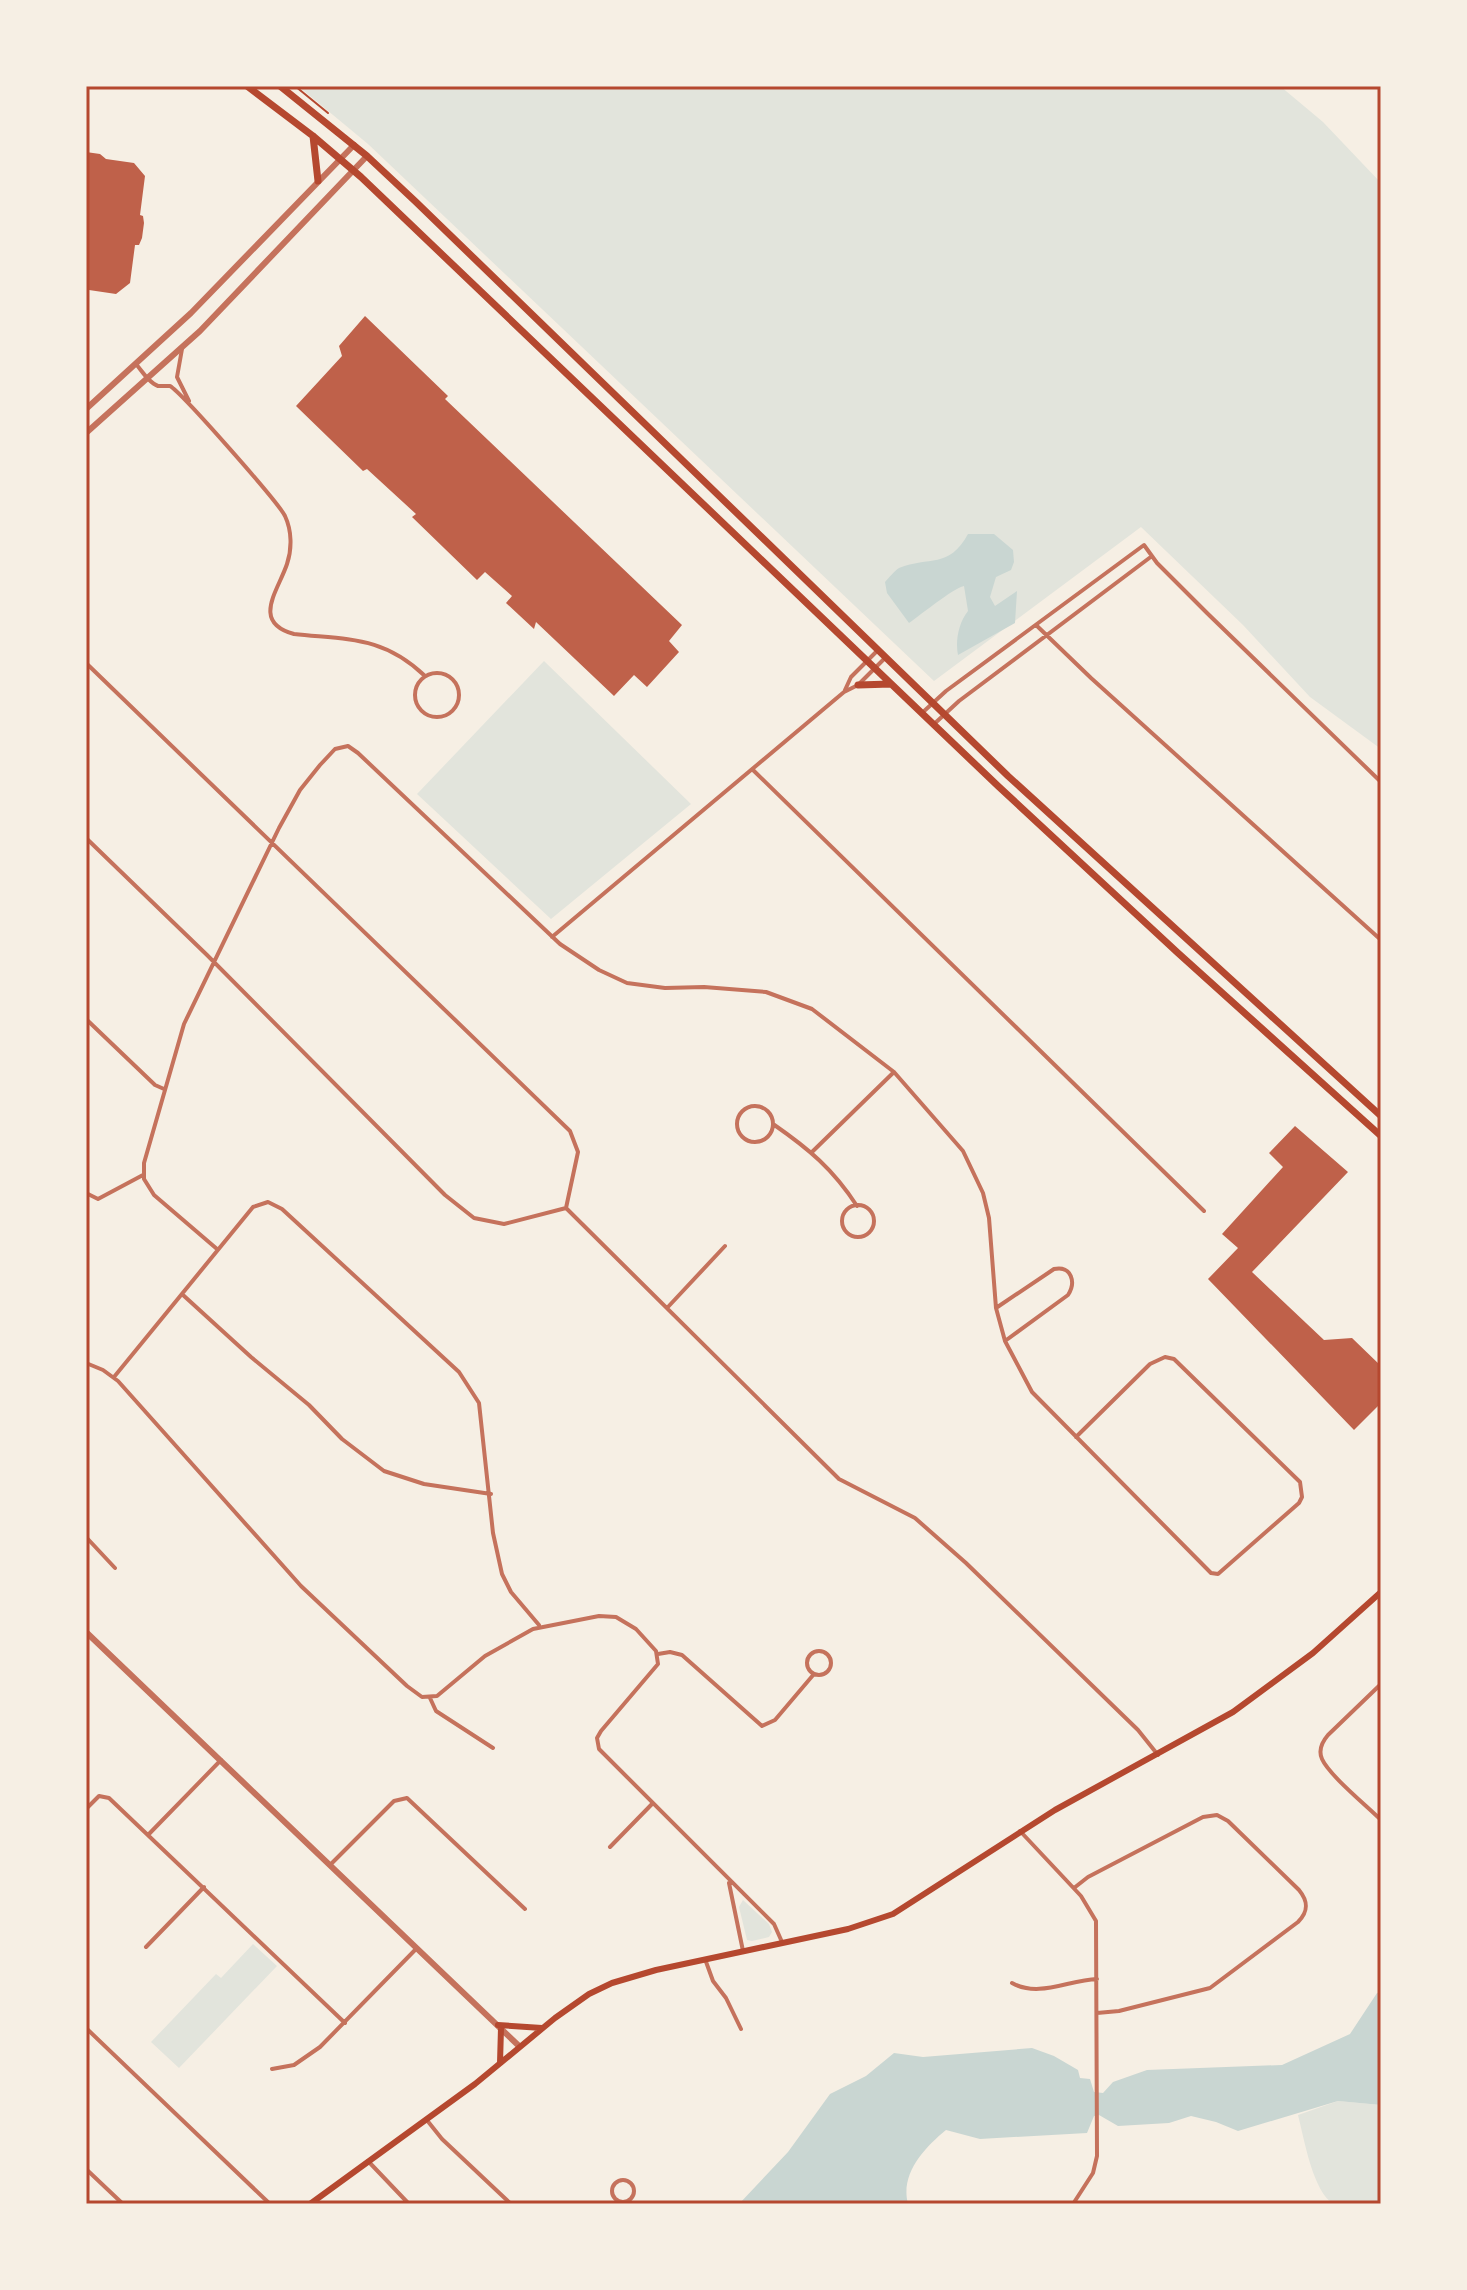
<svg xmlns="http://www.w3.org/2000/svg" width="1467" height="2290" viewBox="0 0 1467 2290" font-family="Inter,sans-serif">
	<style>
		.green { fill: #e2e4dc }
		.water { fill: #c9d6d2 }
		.building { fill: #bf614a }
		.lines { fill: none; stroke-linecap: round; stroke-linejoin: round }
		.path { stroke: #b5482f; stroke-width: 2 }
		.minor { stroke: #c5725c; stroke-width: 4 }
		.tertiary { stroke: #c5725c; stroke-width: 6 }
		.secondary { stroke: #b5482f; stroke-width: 6 }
		.primary { stroke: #b5482f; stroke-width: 7 }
		.neatline { fill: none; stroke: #b5482f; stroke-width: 3 }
	</style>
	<rect width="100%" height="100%" fill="#f6efe4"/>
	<!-- green -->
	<path class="green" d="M 298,86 L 1280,86 L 1323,122 L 1381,183 L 1381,749 L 1310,697 L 1243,625 L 1141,527 L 934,681 L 368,144 Z
		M 544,661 L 691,804 L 551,919 L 417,794 Z
		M 743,1900 L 769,1924 L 772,1932 L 769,1937 L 752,1941 L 747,1940 L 739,1907 Z
		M 253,1944 L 277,1966 L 179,2068 L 151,2042 L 216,1974 L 221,1978 Z
		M 1338,2101 L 1381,2105 L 1381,2204 L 1334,2204 C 1313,2193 1304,2138 1298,2115 Z"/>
	<!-- water -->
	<path class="water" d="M 968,534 L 994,534 L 1013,550 L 1014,562 L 1011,570 L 996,577 L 990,597 L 995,606 L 1017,591 L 1015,623 L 958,655 C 955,641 959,622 968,611 L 964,586 C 952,589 922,614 909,623 L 887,593 L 885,582 C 889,578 894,571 899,568 C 929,556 949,569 968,534 Z
		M 1381,1992 L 1381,2105 L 1338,2101 L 1238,2131 L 1216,2122 L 1191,2116 L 1169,2123 L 1118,2126 L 1099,2115 L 1094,2116 L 1087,2133 L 980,2139 L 946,2130 C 924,2148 900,2174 908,2204 L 739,2204 L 788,2152 L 830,2094 L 866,2076 L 894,2053 L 923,2057 L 1032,2048 L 1054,2056 L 1078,2070 L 1080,2078 L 1090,2079 L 1094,2092 L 1103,2093 L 1113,2082 L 1147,2070 L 1282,2065 L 1350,2034 L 1377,1993 Z"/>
	<!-- building -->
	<path class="building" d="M 86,152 L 100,154 L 106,159 L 134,163 L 145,176 L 140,215 L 143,216 L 144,223 L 142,238 L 139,245 L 135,245 L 130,283 L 116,294 L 89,290 L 88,297 Z
		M 365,316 L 448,396 L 445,399 L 682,625 L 669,641 L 679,652 L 647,687 L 634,675 L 614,696 L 536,622 L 534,629 L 506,603 L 512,596 L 485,572 L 477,580 L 412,517 L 416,514 L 367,469 L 363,471 L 296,406 L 342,356 L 339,346 Z
		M 1295,1126 L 1348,1172 L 1252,1272 L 1324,1340 L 1352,1338 L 1381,1366 L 1381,1403 L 1354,1430 L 1208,1279 L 1238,1248 L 1222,1234 L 1283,1167 L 1269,1153 Z"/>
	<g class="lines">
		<!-- path -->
		<path class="path" d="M 295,86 L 328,113"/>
		<!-- minor -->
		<path class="minor" d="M 182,349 L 177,377 L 189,401
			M 136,364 C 142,371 149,383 158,386 C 160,386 168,386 170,386 C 182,393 278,502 285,516 C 292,531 292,549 287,564 C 278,591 251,622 294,634 C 349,640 383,636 425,676
			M 1036,625 L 1091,678 L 1381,940
			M 86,663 L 570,1131 L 578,1152 L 566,1208
			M415 695a22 22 0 1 1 44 0a22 22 0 1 1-44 0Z
			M 845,690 L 851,677 L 877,651
			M 922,713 L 946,691 L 1144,545 L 1157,563 L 1207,613 L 1381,782
			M 933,725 L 959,701 L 1152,556
			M 753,770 L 1204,1211
			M 86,838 L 207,955 L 445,1195 L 474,1218 L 504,1224 L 566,1208
			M 552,937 L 844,692 L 858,685 L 886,657
			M 86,1019 L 155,1085 L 164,1089
			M737 1124a18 18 0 1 1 36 0a18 18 0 1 1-36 0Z
			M 773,1124 C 809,1149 833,1169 857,1206
			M 812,1152 L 894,1072
			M 86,1193 L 98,1199 L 143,1175
			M842 1221a16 16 0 1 1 32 0a16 16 0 1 1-32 0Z
			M 566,1208 L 839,1479 L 915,1518 L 966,1563 L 1138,1730 L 1158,1755
			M 217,1249 L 154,1195 L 144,1179 L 144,1163 L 184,1024 L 279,828 L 300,790 L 320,765 L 335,749 L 348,746 L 358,753 L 560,944 L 599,970 L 627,983 L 665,988 L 704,987 L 766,992 L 812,1009 L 894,1072 L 963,1151 L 983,1193 L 989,1218 L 996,1308 L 1005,1341 L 1032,1392 L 1211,1573 L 1218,1574 L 1299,1503 L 1302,1497 L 1300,1482 L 1174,1359 L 1165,1357 L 1150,1364 L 1076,1437
			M 183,1295 L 251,1357 L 309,1405 L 342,1439 L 384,1471 L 424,1484 L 491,1494
			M 667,1308 L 725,1246
			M 996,1308 L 1054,1269 C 1072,1265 1076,1283 1068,1295 L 1005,1341
			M 86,1363 L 103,1370 L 118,1381 L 301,1586 L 407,1686 L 422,1697 L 437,1696 L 485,1656 L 533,1629 L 599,1616 L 616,1617 L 636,1629 L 656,1651 L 658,1664 L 601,1731 L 597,1738 L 599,1749 L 774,1924 L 782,1942
			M 114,1377 L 253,1207 L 268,1202 L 282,1209 L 459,1372 L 479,1403 L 493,1533 L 502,1574 L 511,1592 L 539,1625
			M 86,1537 L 115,1568
			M807 1663a12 12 0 1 1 24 0a12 12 0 1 1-24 0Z
			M 658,1654 L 670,1652 L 682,1655 L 762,1726 L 775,1720 L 814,1674
			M 1381,1684 L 1328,1735 C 1322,1742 1318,1750 1322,1759 C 1329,1775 1367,1806 1381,1820
			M 430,1698 L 436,1711 L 493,1748
			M 86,1809 L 99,1796 L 109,1798 L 345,2023
			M 1020,1831 L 1081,1896 L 1096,1921 L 1097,2156 L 1093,2173 L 1073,2204
			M 148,1835 L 221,1760
			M 610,1847 L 652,1804
			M 331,1864 L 394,1801 L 407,1798 L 525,1909
			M 729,1883 L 743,1951
			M 1074,1888 L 1088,1877 L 1203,1817 L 1217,1815 L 1228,1821 L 1299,1890 C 1308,1901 1309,1911 1298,1922 L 1210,1988 L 1119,2011 L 1097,2013
			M 146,1947 L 204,1887
			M 705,1959 L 713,1981 L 726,1998 L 741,2029
			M 1012,1983 C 1039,1998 1068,1980 1097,1979
			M 86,2028 L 270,2204
			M 272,2069 L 294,2065 L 320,2047 L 416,1949
			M 426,2119 L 442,2139 L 511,2204
			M 368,2161 L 409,2204
			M 86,2169 L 123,2204
			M612 2191a11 11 0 1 1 22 0a11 11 0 1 1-22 0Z"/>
		<!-- tertiary -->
		<path class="tertiary" d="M 86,409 L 191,313 L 354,145
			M 86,433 L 200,331 L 367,156
			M 86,1632 L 519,2046"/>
		<!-- secondary -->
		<path class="secondary" d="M 498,2025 L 542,2028
			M 500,2063 L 501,2028
			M 310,2204 L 475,2084 L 555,2018 L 589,1994 L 612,1983 L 656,1970 L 848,1929 L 893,1914 L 1055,1810 L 1233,1712 L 1313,1653 L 1381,1592"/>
		<!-- primary -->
		<path class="primary" d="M 247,86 L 313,136 L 361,177 L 998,786 L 1178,953 L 1381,1136
			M 280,86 L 367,156 L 416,202 L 1008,776 L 1381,1116
			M 313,136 L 318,181
			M 858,685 L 891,684"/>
	</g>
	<!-- border -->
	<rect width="1467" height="2290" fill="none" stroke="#f6efe4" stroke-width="176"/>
	<rect x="88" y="88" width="1291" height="2114" class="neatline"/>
</svg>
